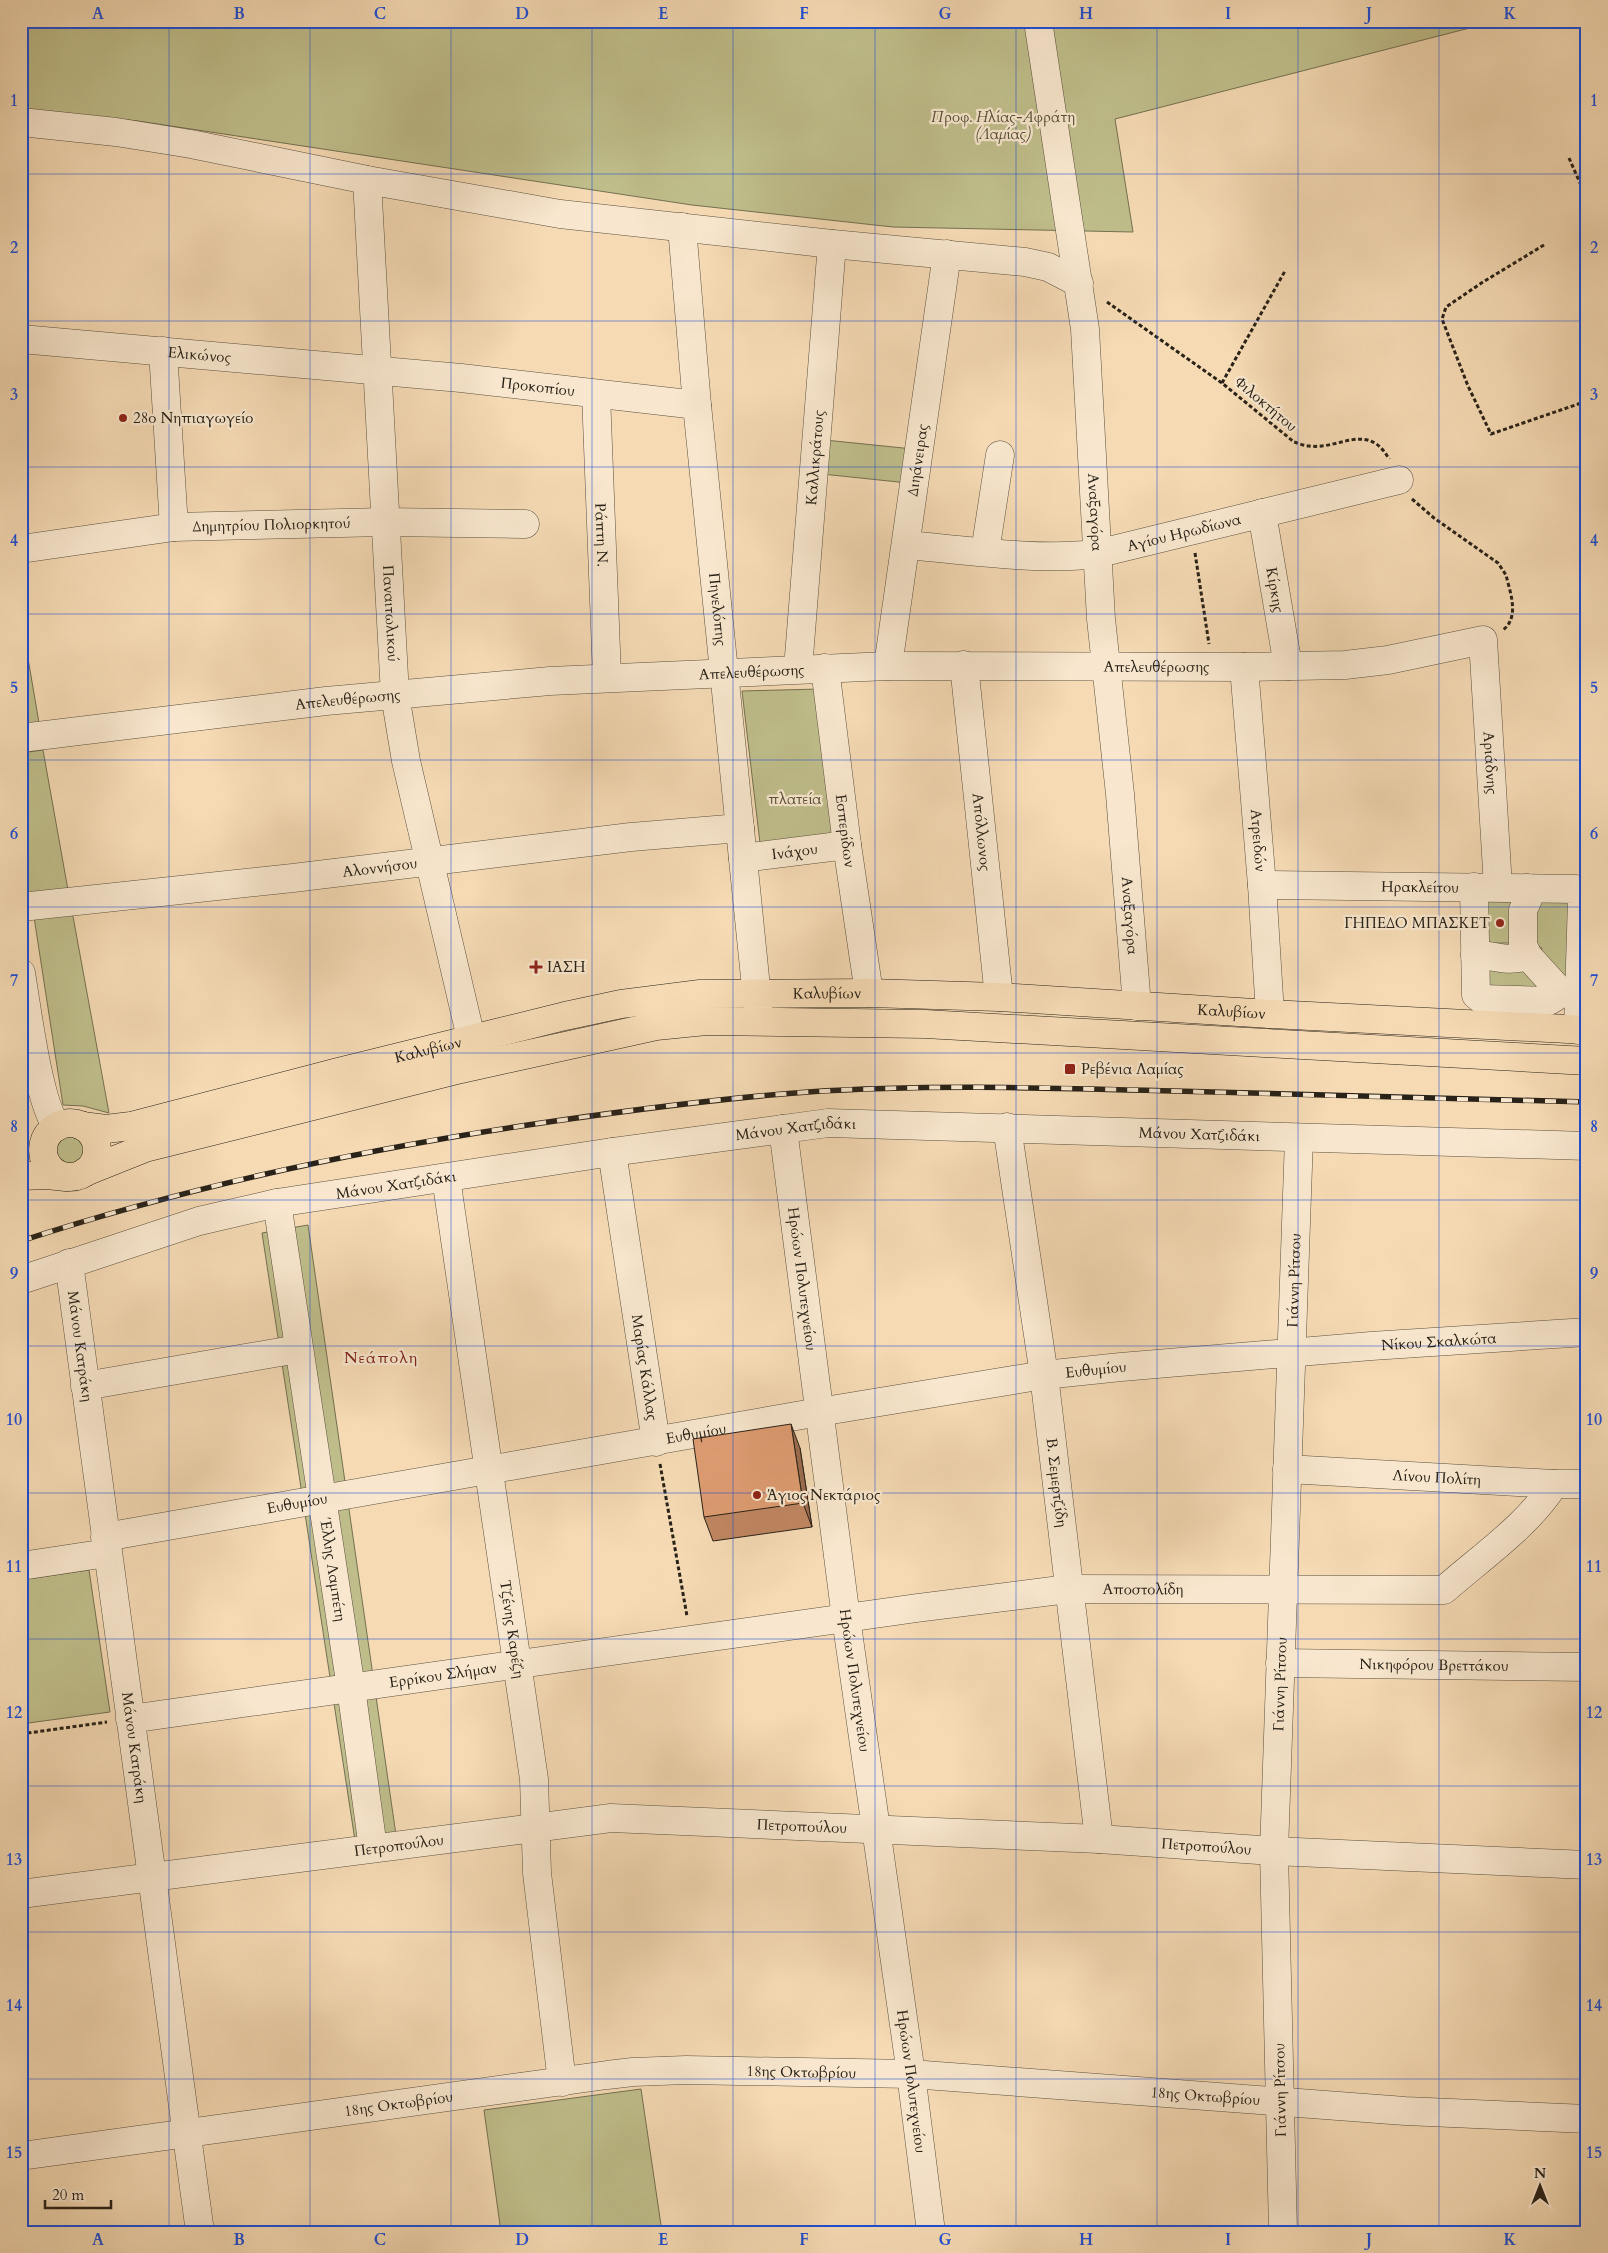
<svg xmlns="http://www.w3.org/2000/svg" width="1608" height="2253" viewBox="0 0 1608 2253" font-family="Cardo,serif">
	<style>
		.green { fill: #bfbe8b; stroke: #747052 }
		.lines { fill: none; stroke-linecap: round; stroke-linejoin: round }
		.minor-casing { stroke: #5c503f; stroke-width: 29 }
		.major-casing { stroke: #292218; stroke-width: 29 }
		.path { stroke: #292218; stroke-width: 3; stroke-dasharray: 4 2.5; stroke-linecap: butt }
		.minor { stroke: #f8e7ce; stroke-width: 28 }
		.major { stroke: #f5dab4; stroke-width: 28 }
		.rail-casing { stroke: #292218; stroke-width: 5.5 }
		.rail { stroke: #f8e7ce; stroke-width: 4; stroke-dasharray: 11; stroke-linecap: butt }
		.wall { fill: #bf8661; stroke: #292218 }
		.shaded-wall { fill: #9b6d4f; stroke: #292218 }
		.building { fill: #de9c71; stroke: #292218 }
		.grid { fill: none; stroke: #1d4ed8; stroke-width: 1; stroke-opacity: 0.55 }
		.poi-dot { fill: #8f2418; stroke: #f8e7ce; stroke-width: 2 }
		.labels { text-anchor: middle; stroke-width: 4.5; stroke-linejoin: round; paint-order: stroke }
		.park-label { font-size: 15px; font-style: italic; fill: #56513a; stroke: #f8e7ce }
		.street-label { font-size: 15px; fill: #292218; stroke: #f8e7ce }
		.poi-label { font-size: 15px; fill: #292218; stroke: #f8e7ce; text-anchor: start }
		.neighbourhood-label { font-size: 16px; letter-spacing: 1px; fill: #7a1f14; stroke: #f8e7ce }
		.neatline { fill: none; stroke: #1d4ed8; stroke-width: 2 }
		.grid-label { font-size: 16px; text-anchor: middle; font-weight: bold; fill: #1d4ed8 }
	</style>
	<rect width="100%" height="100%" fill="#f5dab4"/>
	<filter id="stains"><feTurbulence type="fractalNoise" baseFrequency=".004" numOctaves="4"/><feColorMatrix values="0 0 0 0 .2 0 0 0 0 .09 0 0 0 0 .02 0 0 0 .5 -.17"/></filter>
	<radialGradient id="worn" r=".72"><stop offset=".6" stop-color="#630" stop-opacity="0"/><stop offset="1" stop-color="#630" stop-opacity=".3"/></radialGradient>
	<!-- green -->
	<path class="green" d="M 21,21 L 1497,21 L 1115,119 L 1133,232 L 893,227 L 692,205 L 138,121 L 21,109 Z
		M 825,440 L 913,449 L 908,483 L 822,474 Z
		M 21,617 L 39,723 L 21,724 Z
		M 819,689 L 841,835 L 760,843 L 742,691 Z
		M 43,750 L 68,890 L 29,894 L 21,846 L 21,753 Z
		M 1479,897 L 1517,897 L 1513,943 L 1487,943 Z
		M 1535,898 L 1571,899 L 1567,978 L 1541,952 L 1542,948 L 1536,945 Z
		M 72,911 L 109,1113 L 83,1106 L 63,1105 L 34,917 Z
		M 1485,963 C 1499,972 1507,976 1522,968 L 1541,987 L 1490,989 Z
		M53 1150a17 17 0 1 1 34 0a17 17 0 1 1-34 0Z
		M 308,1225 L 397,1842 L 356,1847 L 262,1233 Z
		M 89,1570 L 110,1712 L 21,1724 L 21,1580 Z
		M 641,2089 L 662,2232 L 501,2232 L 484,2110 Z"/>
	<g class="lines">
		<defs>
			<g id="minor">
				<path id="s1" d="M 1038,21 L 1085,329 L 1101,619 L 1120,794 L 1137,1006"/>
				<path d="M 21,122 L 116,132 L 191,144 L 367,180 L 560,214 L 832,244 L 1025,262 L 1048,267 L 1079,283"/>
				<path id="s2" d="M 367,180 L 395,695 L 406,761 L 471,1038"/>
				<path id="s3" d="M 682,227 L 697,405 L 759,1017"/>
				<path id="s4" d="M 21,339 L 461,378 L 697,405"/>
				<path d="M 163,351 L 174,527"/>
				<path id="s5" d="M 596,394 L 607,677"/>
				<path id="s6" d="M 1262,513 L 1288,666"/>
				<path id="s7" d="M 906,545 C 965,550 1037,561 1096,554 L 1399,480"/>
				<path id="s8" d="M 21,549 L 174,527 L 385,522 L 525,524"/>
				<path d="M 985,552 L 1000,455"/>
				<path id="s9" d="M 964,665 L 999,997"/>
				<path id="s10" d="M 888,666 L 947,254"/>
				<path id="s11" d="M 1244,667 L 1262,885 L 1270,1014"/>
				<path id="s12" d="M 825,668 L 847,845 L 869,993"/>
				<path id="s13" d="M 798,669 L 832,244"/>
				<path id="s14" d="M 21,738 L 326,701 L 550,681 L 888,666 L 1244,667 L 1345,665 L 1388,660 L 1483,640 L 1498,887"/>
				<path id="s15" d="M 743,858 L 847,845"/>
				<path id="s16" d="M 1262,885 L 1576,889 L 1582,900 L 1578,1030"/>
				<path d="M 1474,887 L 1476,995 L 1481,999 L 1549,1001 L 1557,996 L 1559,990 L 1528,956 L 1523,945 L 1523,910 L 1528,899 L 1527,888"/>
				<path id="s17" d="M 21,907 L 293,878 L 631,837 L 740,828"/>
				<path d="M 1475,955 C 1496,955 1507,963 1528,956"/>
				<path d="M 21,973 C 27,1008 38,1101 57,1127"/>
				<path id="s18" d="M 1007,1127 L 1044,1375 L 1099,1839"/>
				<path id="s19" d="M 783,1129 L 846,1618 L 911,2074 L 931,2232"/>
				<path id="s20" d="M 612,1152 L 656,1442"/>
				<path id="s21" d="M 446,1178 L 534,1779 L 537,1873 L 562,2082"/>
				<path id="s22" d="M 277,1203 L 351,1688 L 373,1848"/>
				<path id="s23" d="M 69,1263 L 200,2232"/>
				<path id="s24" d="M 21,1280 L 199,1221 L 277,1203 L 612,1152 L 828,1123 L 1587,1146"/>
				<path d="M 85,1386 L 298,1349"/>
				<path id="s25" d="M 1287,1469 L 1554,1484 L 1587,1484"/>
				<path id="s26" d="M 105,1537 L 819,1412 L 1044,1375 L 1121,1367 L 1371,1346 L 1587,1332"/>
				<path d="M 21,1566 L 107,1553"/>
				<path id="s27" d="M 1280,1663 L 1587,1667"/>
				<path id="s28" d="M 130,1719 L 917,1608 L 1068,1589 L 1444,1590 C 1479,1559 1530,1524 1554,1484"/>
				<path id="s29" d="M 21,1894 L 611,1818 L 1099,1839 L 1274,1851 L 1587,1865"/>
				<path id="s30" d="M 21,2156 L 607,2075 L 633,2072 L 686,2070 L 911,2074 L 1405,2111 L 1587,2119"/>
				<path id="s31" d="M 1283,2232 L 1274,1851 L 1299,1138"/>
			</g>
			<g id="major">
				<circle cx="70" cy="1150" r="27"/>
				<path id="s32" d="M 82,1126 L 106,1129 L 131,1126 L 338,1072 L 565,1016 L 621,1004 L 700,994 L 869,993 L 999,997 L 1270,1014 L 1587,1030"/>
				<path d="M 85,1172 L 145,1148 L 461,1069 L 656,1026 L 706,1021 L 925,1024 L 1587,1061"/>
				<path d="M 21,1176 L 47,1175 L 66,1177"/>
			</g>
		</defs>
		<!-- minor casing -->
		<use href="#minor" class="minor-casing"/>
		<!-- major casing -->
		<use href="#major" class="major-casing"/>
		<!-- path -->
		<path class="path" d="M 1569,158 L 1587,199
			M 1544,245 L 1483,282 L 1446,307 L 1442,319 L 1468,386 L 1491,434 L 1587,401
			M 1107,302 L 1222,383 L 1294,442 C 1298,443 1304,446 1309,446 C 1339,450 1368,421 1389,459
			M 1222,383 L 1285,271
			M 1412,499 L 1434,518 L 1498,563 L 1506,575 C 1510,592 1520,617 1503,630
			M 1195,553 L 1209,644
			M 660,1464 L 687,1616
			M 21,1734 L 107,1722"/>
		<!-- minor -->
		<use href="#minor" class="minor"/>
		<!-- major -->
		<use href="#major" class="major"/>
		<defs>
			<path id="rail" d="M 21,1241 C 196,1184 374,1147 555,1121 C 639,1109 724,1098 808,1092 C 930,1084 1052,1088 1174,1091 C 1311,1095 1449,1099 1587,1102"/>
		</defs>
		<!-- rail casing -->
		<use href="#rail" class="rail-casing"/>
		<!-- rail -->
		<use href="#rail" class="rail"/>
	</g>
	<!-- wall -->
	<path class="wall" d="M 800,1448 L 812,1527 L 713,1541 L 704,1517 Z"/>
	<!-- shaded-wall -->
	<path class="shaded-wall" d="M 791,1424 L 800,1448 L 812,1527 L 803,1503 Z"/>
	<!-- building -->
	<path class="building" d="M 791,1424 L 803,1503 L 704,1517 L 693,1439 Z"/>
	<!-- grid -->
	<path class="grid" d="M 169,21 L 169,2232M 310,21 L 310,2232M 451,21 L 451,2232M 592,21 L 592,2232M 733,21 L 733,2232M 875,21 L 875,2232M 1016,21 L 1016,2232M 1157,21 L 1157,2232M 1298,21 L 1298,2232M 1439,21 L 1439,2232M 21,174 L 1587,174M 21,321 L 1587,321M 21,467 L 1587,467M 21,614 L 1587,614M 21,760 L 1587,760M 21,907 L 1587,907M 21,1053 L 1587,1053M 21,1200 L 1587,1200M 21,1346 L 1587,1346M 21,1493 L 1587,1493M 21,1639 L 1587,1639M 21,1786 L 1587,1786M 21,1932 L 1587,1932M 21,2079 L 1587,2079"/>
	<!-- markers -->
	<g class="poi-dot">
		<circle cx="123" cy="418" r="5"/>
		<circle cx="1500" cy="923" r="5"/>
		<path d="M533.5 959.5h5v5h5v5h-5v5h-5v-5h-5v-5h5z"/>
		<rect x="1064" y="1063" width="12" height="12" rx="2.5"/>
		<circle cx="757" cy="1495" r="5"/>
	</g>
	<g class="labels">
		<!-- park labels -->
		<g class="park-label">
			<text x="1003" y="122">Προφ. Ηλίας-Αφράτη<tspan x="1003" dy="17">(Λαμίας)</tspan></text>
			<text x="795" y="804">πλατεία</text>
		</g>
		<!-- street labels -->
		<g class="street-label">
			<text dy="5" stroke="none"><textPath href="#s4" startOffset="179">Ελικώνος</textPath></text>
			<text dy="5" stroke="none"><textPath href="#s4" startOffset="519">Προκοπίου</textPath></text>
			<text transform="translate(1266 404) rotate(40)" y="5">Φιλοκτήτου</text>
			<text dy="5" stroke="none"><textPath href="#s13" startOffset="212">Καλλικράτους</textPath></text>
			<text dy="5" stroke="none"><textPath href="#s10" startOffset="208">Διηάνειρας</textPath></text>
			<text dy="5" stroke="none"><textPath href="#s1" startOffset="495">Αναξαγόρα</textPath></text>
			<text dy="5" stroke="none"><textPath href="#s8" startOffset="252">Δημητρίου Πολιορκητού</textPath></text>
			<text dy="5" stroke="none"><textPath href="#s7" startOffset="281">Αγίου Ηρωδίωνα</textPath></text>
			<text dy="5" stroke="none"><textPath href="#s5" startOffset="141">Ράπτη Ν.</textPath></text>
			<text dy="5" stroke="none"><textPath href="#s6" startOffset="78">Κίρκης</textPath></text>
			<text dy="5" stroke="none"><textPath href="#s3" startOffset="384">Πηνελόπης</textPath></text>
			<text dy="5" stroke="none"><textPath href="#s2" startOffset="434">Παναιτωλικού</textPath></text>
			<text dy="5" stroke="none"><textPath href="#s14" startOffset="1139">Απελευθέρωσης</textPath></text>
			<text dy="5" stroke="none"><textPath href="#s14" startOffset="734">Απελευθέρωσης</textPath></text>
			<text dy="5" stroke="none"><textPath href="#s14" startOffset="329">Απελευθέρωσης</textPath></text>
			<text dy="5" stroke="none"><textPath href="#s14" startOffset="1591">Αριάδνης</textPath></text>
			<text dy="5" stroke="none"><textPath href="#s12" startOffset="164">Εσπερίδων</textPath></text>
			<text dy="5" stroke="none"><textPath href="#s9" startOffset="168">Απόλλωνος</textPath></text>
			<text dy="5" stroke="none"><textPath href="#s11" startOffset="174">Ατρειδών</textPath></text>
			<text dy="5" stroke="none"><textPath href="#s15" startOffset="52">Ινάχου</textPath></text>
			<text dy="5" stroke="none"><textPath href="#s17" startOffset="361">Αλοννήσου</textPath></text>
			<text dy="5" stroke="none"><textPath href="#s16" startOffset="158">Ηρακλείτου</textPath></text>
			<text dy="5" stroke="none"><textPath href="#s1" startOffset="900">Αναξαγόρα</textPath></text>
			<text dy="5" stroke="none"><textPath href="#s32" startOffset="761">Καλυβίων</textPath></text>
			<text dy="5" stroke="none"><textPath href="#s32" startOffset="1166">Καλυβίων</textPath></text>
			<text dy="5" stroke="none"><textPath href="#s32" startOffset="356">Καλυβίων</textPath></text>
			<text dy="5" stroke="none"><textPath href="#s24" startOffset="792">Μάνου Χατζιδάκι</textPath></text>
			<text dy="5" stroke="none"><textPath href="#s24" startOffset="1196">Μάνου Χατζιδάκι</textPath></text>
			<text dy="5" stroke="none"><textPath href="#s24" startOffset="388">Μάνου Χατζιδάκι</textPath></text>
			<text dy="5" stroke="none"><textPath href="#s19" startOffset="151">Ηρώων Πολυτεχνείου</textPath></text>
			<text dy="5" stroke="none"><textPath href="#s31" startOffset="952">Γιάννη Ρίτσου</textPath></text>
			<text dy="5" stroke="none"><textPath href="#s26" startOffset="1349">Νίκου Σκαλκώτα</textPath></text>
			<text dy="5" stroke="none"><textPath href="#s23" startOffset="84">Μάνου Κατράκη</textPath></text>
			<text dy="5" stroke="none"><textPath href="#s20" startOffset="218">Μαρίας Κάλλας</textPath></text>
			<text dy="5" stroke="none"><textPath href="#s26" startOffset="1005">Ευθυμίου</textPath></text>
			<text dy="5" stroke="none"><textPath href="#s26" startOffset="600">Ευθυμίου</textPath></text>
			<text dy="5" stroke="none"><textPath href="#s25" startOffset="150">Λίνου Πολίτη</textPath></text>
			<text dy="5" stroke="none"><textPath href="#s18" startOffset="359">Β. Σεμερτζίδη</textPath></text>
			<text dy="5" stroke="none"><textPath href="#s26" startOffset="195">Ευθυμίου</textPath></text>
			<text dy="5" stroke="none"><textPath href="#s22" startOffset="371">Έλλης Λαμπέτη</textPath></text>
			<text dy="5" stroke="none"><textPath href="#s28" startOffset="1022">Αποστολίδη</textPath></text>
			<text dy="5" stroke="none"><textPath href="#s21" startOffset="456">Τζένης Καρέζη</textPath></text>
			<text dy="5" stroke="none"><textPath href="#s27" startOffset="154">Νικηφόρου Βρεττάκου</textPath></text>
			<text dy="5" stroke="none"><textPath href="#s28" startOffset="316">Ερρίκου Σλήμαν</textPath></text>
			<text dy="5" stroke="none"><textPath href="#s19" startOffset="556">Ηρώων Πολυτεχνείου</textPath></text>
			<text dy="5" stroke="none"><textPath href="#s31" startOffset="548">Γιάννη Ρίτσου</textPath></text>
			<text dy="5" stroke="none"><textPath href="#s23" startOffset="489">Μάνου Κατράκη</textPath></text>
			<text dy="5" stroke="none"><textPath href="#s29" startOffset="786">Πετροπούλου</textPath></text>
			<text dy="5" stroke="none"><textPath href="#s29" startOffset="381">Πετροπούλου</textPath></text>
			<text dy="5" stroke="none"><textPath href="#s29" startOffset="1191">Πετροπούλου</textPath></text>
			<text dy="5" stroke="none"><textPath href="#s30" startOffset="786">18ης Οκτωβρίου</textPath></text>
			<text dy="5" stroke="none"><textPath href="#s19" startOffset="961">Ηρώων Πολυτεχνείου</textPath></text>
			<text transform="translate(1280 2090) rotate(-91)" y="5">Γιάννη Ρίτσου</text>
			<text dy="5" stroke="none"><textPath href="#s30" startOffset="1191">18ης Οκτωβρίου</textPath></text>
			<text dy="5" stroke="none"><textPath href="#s30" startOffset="381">18ης Οκτωβρίου</textPath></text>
		</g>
		<!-- poi labels -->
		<g class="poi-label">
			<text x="133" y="423">28ο Νηπιαγωγείο</text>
			<text x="1490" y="928" text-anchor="end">ΓΗΠΕΔΟ ΜΠΑΣΚΕΤ</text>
			<text x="547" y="972">ΙΑΣΗ</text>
			<text x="1081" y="1074">Ρεβένια Λαμίας</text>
			<text x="767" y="1500">Άγιος Νεκτάριος</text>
		</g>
		<!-- neighbourhood labels -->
		<g class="neighbourhood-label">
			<text x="381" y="1363">Νεάπολη</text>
		</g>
	</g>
	<!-- margin -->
	<rect width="1608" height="2253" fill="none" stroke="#f5dab4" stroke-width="55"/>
	<!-- north arrow -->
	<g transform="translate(1540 2186)" stroke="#f8e7ce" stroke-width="4" paint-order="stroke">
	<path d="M0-4L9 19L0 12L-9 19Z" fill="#292218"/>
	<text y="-8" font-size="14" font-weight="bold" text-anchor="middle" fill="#292218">N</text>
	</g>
	<!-- scale -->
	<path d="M45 2200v8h66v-8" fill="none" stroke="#292218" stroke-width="2.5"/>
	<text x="52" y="2200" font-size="15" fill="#292218" stroke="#f8e7ce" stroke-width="4" paint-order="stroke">20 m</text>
	<rect x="28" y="28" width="1552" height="2198" class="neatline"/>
	<g class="grid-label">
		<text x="98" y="19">A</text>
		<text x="239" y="19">B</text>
		<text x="380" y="19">C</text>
		<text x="522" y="19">D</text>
		<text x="663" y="19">E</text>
		<text x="804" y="19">F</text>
		<text x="945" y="19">G</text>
		<text x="1086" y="19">H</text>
		<text x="1228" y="19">I</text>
		<text x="1369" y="19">J</text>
		<text x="1510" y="19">K</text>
		<text x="14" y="106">1</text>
		<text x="1594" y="106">1</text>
		<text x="14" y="253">2</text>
		<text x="1594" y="253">2</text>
		<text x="14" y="400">3</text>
		<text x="1594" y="400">3</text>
		<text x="14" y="546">4</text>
		<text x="1594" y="546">4</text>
		<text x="14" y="693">5</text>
		<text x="1594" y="693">5</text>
		<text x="14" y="839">6</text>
		<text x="1594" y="839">6</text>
		<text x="14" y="986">7</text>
		<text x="1594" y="986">7</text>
		<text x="14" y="1132">8</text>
		<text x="1594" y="1132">8</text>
		<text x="14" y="1279">9</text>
		<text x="1594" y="1279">9</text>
		<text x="14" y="1425">10</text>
		<text x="1594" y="1425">10</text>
		<text x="14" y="1572">11</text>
		<text x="1594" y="1572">11</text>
		<text x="14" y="1718">12</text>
		<text x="1594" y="1718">12</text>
		<text x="14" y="1865">13</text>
		<text x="1594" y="1865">13</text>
		<text x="14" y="2011">14</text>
		<text x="1594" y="2011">14</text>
		<text x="14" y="2158">15</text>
		<text x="1594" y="2158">15</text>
		<text x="98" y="2245">A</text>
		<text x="239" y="2245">B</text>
		<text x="380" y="2245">C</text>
		<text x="522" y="2245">D</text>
		<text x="663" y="2245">E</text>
		<text x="804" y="2245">F</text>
		<text x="945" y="2245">G</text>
		<text x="1086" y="2245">H</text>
		<text x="1228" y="2245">I</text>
		<text x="1369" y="2245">J</text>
		<text x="1510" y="2245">K</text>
	</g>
	<rect width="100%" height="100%" filter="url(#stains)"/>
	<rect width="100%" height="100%" fill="url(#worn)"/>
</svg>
